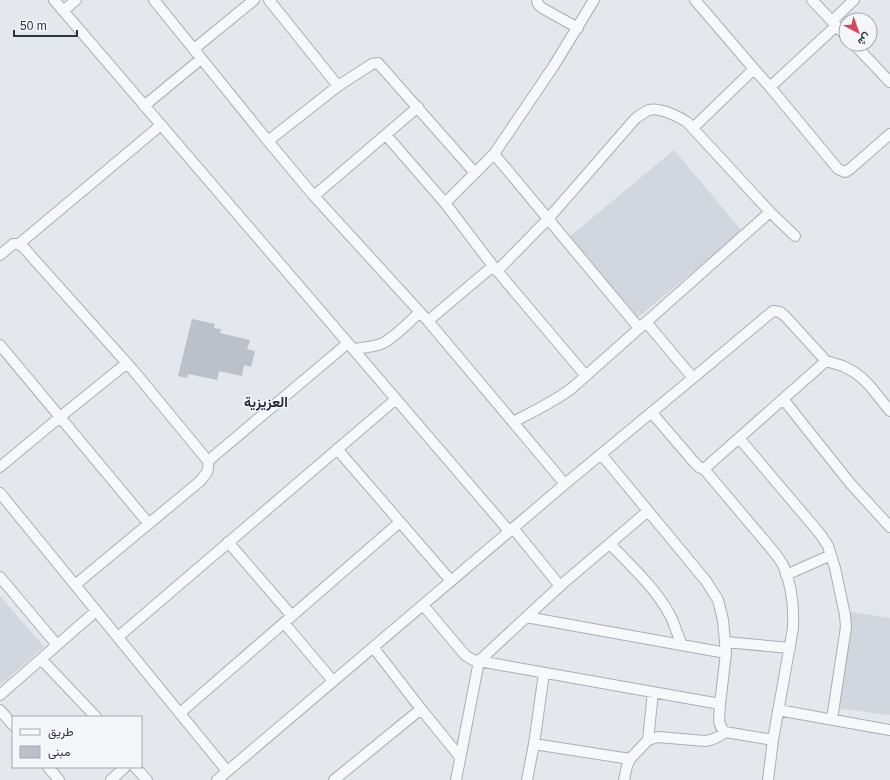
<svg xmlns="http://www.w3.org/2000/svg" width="890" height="780" viewBox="0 0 890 780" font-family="Helvetica,Vazirmatn,sans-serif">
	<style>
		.built { fill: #d2d6de }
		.building { fill: #bbc0ca }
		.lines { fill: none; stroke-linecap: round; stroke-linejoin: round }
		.minor-casing { stroke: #a9aeb7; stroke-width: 12 }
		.minor { stroke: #f7f8fa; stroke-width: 10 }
		.labels { text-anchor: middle; stroke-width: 3; stroke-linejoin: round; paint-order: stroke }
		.neighbourhood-label { font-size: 14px; font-weight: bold; fill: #1d2536; stroke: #f4f6f9 }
	</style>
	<rect width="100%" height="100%" fill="#e4e7ec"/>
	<!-- built -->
	<path class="built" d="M 674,150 L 742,231 L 636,319 L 568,238 Z
		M 0,596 L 44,647 L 0,685 Z
		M 851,612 L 890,618 L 890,715 L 836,708 Z"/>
	<!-- building -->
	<path class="building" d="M 192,319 L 215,324 L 214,328 L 221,329 L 220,333 L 250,340 L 247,349 L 255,351 L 251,367 L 244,365 L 242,376 L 219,371 L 217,380 L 188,374 L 187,378 L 178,376 Z"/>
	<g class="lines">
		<defs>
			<path id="minor" d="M 54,0 L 509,531
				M 154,0 L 268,141 L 338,86 L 372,64 L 378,63 L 475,173
				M 269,0 L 338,86
				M 537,0 L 538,4 L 542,8 L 578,28
				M 695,0 L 754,69 L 770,87 L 836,26
				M 812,0 L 846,36
				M 63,11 L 76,0
				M 832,21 L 854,0
				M 854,44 L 890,82
				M 194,49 L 254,0
				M 770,87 L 838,169 L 845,172 L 850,169 L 890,134
				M 144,106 L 201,59
				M 693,128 L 754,69
				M 386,135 L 445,203 L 493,266 L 586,376
				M 268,141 L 314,196 L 428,321 L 565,484
				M 494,154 L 639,328
				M 314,196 L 418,107
				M 445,203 L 494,154 L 553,67 L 594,0
				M 19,244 L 161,125
				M 0,255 L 13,244 L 19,244 L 24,248 L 133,370 L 208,461 C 209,473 206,474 199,482 L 75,585
				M 497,271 L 548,219 L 635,119 C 639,116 644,112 649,110 C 659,107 678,116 687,122 L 770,212 L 795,236
				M 428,321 L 493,266
				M 646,322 L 693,378
				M 0,345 L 149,524
				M 353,349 C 362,348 372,347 381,344 C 393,339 410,321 420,312
				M 783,399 L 850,483 L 890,527
				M 652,413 L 694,462 L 699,467 L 704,469
				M 513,422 C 534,411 554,402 572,388 L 770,212
				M 739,438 L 821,535 L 828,546 L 835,568 L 845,615 L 846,627 L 832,719
				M 337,449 L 451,581
				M 601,454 L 706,581 L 718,600 L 723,620 L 726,653 L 720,704 L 719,721 L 721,727 L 725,732 L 773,740
				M 208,461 L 348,343
				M 0,467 L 60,417 L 127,363
				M 0,493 L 227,771
				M 513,528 L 560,586
				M 228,542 L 292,616
				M 610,544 C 631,566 656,588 671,617 C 675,626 678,636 682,645
				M 786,575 L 831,555
				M 0,577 L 57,645
				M 423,605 L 465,655 L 473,660 L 720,704
				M 526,617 L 726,653
				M 284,623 L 333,681
				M 118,637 L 396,399
				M 725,642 L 790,648
				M 373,647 L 421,709 L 460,757
				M 41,659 L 96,717
				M 0,695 L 96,611
				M 0,710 L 13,725
				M 778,710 L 890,730
				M 180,713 L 400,522
				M 648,740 L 653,692
				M 534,744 L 630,759
				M 48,767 L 59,780
				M 135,767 L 147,780
				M 111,780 L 125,767
				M 217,780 L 565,484 L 693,378 L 773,311 L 780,312 L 785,316 L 826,361 L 843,366 L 854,372 L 862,378 L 870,386 L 890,411
				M 334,780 L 421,709
				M 456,780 L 479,661 L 560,586 L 648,511
				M 527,780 L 534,744 L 544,673
				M 624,780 L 627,766 L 630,759 L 648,740 L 658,737 L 705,741 C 713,740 719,737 725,732
				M 768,780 L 773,740 L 793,628 C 794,607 792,585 783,565 C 780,560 777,556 774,552 L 704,469 L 826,361"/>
		</defs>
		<!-- minor casing -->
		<use href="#minor" class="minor-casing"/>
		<!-- minor -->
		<use href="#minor" class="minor"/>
	</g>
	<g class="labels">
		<!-- neighbourhood labels -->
		<g class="neighbourhood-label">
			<text x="266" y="407">العزيزية</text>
		</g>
	</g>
	<!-- legend -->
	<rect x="12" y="716" width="130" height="52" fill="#f4f6f9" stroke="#a4a8b1"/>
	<rect x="20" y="729" width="20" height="6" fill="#f7f8fa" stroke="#a4a8b1"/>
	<text x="48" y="736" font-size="12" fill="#2b3445">طريق</text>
	<rect x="20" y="746" width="20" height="12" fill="#bbc0ca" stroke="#a4a8b1"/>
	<text x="48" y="756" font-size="12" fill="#2b3445">مبنى</text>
	<!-- north arrow -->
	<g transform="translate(858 32) rotate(139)"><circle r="19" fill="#f4f6f9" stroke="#a4a8b1"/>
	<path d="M0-3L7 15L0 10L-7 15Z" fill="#d1495b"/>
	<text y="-6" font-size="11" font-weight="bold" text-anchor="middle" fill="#2b3445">ش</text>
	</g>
	<!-- scale -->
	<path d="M14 30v6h63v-6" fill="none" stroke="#2b3445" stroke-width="2"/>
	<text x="20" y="30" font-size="12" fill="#2b3445" stroke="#f4f6f9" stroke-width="3" paint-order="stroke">50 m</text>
</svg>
